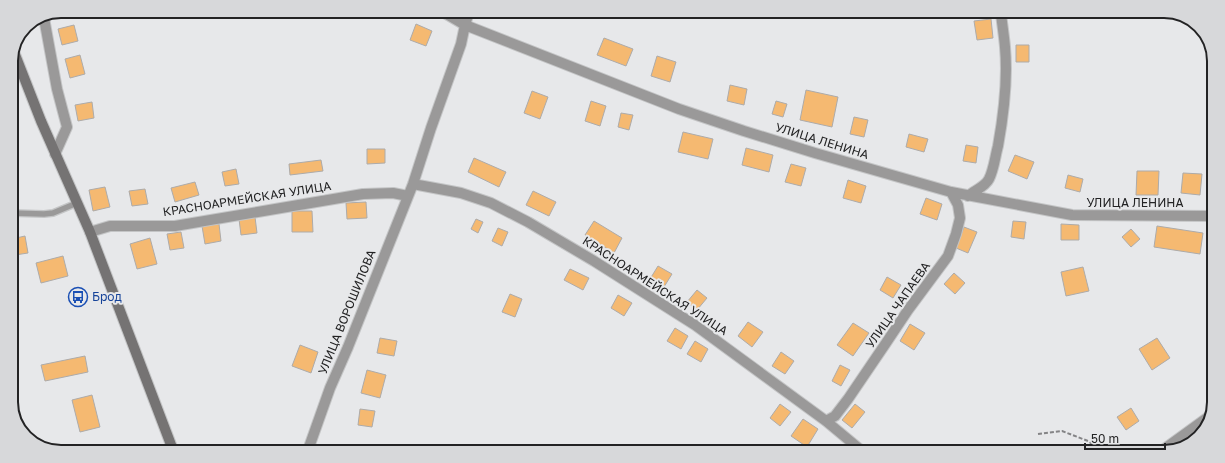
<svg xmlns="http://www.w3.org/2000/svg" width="1225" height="463" viewBox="0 0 1225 463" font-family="'Golos Text',sans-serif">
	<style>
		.building { fill: #f5b971; stroke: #adabaa }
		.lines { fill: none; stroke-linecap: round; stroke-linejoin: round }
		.lane-casing { stroke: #c4c5c6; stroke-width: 8 }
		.street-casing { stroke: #c4c5c6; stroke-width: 12 }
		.secondary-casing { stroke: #c4c5c6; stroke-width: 12 }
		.path { stroke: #848486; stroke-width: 2; stroke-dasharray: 4 2; stroke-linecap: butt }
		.lane { stroke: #9a9999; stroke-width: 5.5 }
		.street { stroke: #9a9999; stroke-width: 10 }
		.secondary { stroke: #757373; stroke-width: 10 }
		.labels { text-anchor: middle; stroke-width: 4; stroke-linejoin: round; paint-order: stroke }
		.street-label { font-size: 12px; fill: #232324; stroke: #e7e8ea }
		.transit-label { font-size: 12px; fill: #164399; stroke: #e7e8ea; text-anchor: start }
		.rim { fill: none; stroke: #232324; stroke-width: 2 }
	</style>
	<rect width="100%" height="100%" fill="#e7e8ea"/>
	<!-- building -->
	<path class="building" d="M 345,12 L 357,12 L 356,16 Z
		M 506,12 L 523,12 L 521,18 Z
		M 991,19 L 993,38 L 977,40 L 974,21 Z
		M 416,24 L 432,31 L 426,46 L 410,40 Z
		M 74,25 L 78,41 L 62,45 L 58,29 Z
		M 604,38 L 633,49 L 626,66 L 597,55 Z
		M 1016,45 L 1029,45 L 1029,62 L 1016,62 Z
		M 80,55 L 85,74 L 70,78 L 65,59 Z
		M 657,56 L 676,62 L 670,82 L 651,76 Z
		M 730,85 L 747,89 L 744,105 L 727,101 Z
		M 806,90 L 838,97 L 832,127 L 800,120 Z
		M 532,91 L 548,97 L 540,119 L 524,113 Z
		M 591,101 L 606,106 L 600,126 L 585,121 Z
		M 776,101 L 787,104 L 783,117 L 772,114 Z
		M 92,102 L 94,118 L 78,121 L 75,105 Z
		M 621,113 L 633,115 L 629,130 L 618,127 Z
		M 854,117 L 868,120 L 864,137 L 850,134 Z
		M 683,132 L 713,139 L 708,159 L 678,152 Z
		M 909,134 L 928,139 L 924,152 L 906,147 Z
		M 966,145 L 978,147 L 976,163 L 963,161 Z
		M 746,148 L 773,155 L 769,172 L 742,165 Z
		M 367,149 L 385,149 L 385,163 L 367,164 Z
		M 1015,155 L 1034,162 L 1027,179 L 1008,171 Z
		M 474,158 L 506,172 L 499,187 L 468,172 Z
		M 321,160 L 323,171 L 290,175 L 289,164 Z
		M 791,164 L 806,168 L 801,186 L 785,182 Z
		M 236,169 L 239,184 L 225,186 L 222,172 Z
		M 1137,171 L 1159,171 L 1158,195 L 1136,195 Z
		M 1183,173 L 1202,174 L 1200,195 L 1181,193 Z
		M 1068,175 L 1083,179 L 1080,192 L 1065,188 Z
		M 848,180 L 866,186 L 861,203 L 843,198 Z
		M 195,182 L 199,195 L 175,202 L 171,188 Z
		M 105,187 L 110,207 L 93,211 L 89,190 Z
		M 145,189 L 148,204 L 132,206 L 129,191 Z
		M 533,191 L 556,202 L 549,216 L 526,205 Z
		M 926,198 L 942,204 L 937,220 L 920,214 Z
		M 366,202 L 367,218 L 347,219 L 346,203 Z
		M 292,211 L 312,211 L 313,232 L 292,232 Z
		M 255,217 L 257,233 L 241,235 L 239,219 Z
		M 476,219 L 483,222 L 478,233 L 471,229 Z
		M 594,221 L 622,238 L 614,253 L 585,235 Z
		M 1013,221 L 1026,222 L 1024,239 L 1011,237 Z
		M 219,224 L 221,241 L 205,244 L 202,226 Z
		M 1061,224 L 1079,225 L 1079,240 L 1061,240 Z
		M 1157,226 L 1203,233 L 1200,254 L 1154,247 Z
		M 964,227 L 977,232 L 968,253 L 956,248 Z
		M 498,228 L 508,232 L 502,246 L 492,241 Z
		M 1131,229 L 1140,239 L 1131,247 L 1122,237 Z
		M 181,232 L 184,248 L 170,250 L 167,234 Z
		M 25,236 L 28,253 L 15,255 L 12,239 Z
		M 150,238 L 157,264 L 137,269 L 130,244 Z
		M 63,256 L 68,276 L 41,283 L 36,263 Z
		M 658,266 L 672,274 L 664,287 L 650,279 Z
		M 1083,267 L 1089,291 L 1066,296 L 1061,272 Z
		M 570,269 L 589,278 L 583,290 L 564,280 Z
		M 954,273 L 965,283 L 955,294 L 944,284 Z
		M 887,277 L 901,285 L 893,298 L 880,290 Z
		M 697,290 L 707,298 L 697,310 L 687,302 Z
		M 510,294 L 522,299 L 515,317 L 502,312 Z
		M 618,295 L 632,303 L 624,316 L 611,308 Z
		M 748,322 L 763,332 L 752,347 L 738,336 Z
		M 853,323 L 869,333 L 853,356 L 837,345 Z
		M 910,324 L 925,333 L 914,350 L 900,341 Z
		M 675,328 L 688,336 L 681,349 L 667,341 Z
		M 380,338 L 397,341 L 394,356 L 377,353 Z
		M 1157,338 L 1170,358 L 1152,370 L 1139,349 Z
		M 695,341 L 708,349 L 701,362 L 687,354 Z
		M 300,345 L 318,352 L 311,373 L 292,366 Z
		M 781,352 L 794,361 L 785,374 L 772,366 Z
		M 85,356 L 88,372 L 45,381 L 41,365 Z
		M 840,365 L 850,370 L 841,386 L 832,381 Z
		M 367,370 L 386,375 L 380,398 L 361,393 Z
		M 92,395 L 100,427 L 80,432 L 72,400 Z
		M 780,404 L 791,412 L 780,426 L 770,418 Z
		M 855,404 L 865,412 L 852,428 L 842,420 Z
		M 1131,408 L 1139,421 L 1126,430 L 1117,417 Z
		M 360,409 L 375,411 L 372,427 L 358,425 Z
		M 803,419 L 818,429 L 807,447 L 791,436 Z"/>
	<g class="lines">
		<defs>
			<path id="lane" d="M 11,213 L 44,214 L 53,213 L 77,203"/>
			<path id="street" d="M 443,12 L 465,25 L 679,109 L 744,131 L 815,153 L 951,192 L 1072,215 L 1213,216
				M 44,18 L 57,89 L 67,127 L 55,154
				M 413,184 L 461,193 L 491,203 L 528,222 L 594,261 L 695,325 L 826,421 L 862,451
				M 968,196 C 975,190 985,187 989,179 C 994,169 995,157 998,146 C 1004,113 1008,80 1005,47 C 1004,35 1002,24 1001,13
				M 90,232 L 110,226 L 175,226 L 363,194 L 393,193 L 408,196
				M 826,421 L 835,416 L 848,399 L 886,343 L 908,310 L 948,256 L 956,234 L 960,218 L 958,205 L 951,192
				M 308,450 L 330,388 L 348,347 L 413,184 L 431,128 L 461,44 L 465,25 L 469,12
				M 1160,452 L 1211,415"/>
			<path id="secondary" d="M 14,52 L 41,121 L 90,232 L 173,450"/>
		</defs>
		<!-- lane casing -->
		<use href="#lane" class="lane-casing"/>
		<!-- street casing -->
		<use href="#street" class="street-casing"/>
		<!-- secondary casing -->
		<use href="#secondary" class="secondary-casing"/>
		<!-- path -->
		<path class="path" d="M 1038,434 L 1062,431 L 1088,441 L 1104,452"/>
		<!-- lane -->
		<use href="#lane" class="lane"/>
		<!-- street -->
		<use href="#street" class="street"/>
		<!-- secondary -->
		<use href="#secondary" class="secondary"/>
	</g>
	<!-- icons -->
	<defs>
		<symbol id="bus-ring" viewBox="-11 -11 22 22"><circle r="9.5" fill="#e7e8ea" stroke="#1a4fb4" stroke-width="1.5"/><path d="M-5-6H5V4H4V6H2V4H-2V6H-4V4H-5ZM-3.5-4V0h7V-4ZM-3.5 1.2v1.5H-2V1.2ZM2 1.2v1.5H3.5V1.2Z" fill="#1a4fb4"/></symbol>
	</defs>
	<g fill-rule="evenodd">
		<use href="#bus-ring" x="67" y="286" width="22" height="22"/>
	</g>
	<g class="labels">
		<!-- street labels -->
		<g class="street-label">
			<text transform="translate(822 141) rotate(17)" y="4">УЛИЦА ЛЕНИНА</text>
			<text transform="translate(247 199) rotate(-9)" y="4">КРАСНОАРМЕЙСКАЯ УЛИЦА</text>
			<text x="1135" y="207">УЛИЦА ЛЕНИНА</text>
			<text transform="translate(655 286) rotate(33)" y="4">КРАСНОАРМЕЙСКАЯ УЛИЦА</text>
			<text transform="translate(898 305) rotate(-55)" y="4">УЛИЦА ЧАПАЕВА</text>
			<text transform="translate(347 312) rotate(-68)" y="4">УЛИЦА ВОРОШИЛОВА</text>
		</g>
		<!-- transit labels -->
		<g class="transit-label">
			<text x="92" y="301">Брод</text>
		</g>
	</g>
	<!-- crop -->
	<path d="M0 0H1225V463H0ZM61 18H1164A43 43 0 0 1 1207 61V402A43 43 0 0 1 1164 445H61A43 43 0 0 1 18 402V61A43 43 0 0 1 61 18Z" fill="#d7d8da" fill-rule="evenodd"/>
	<path class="rim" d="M61 18H1164A43 43 0 0 1 1207 61V402A43 43 0 0 1 1164 445H61A43 43 0 0 1 18 402V61A43 43 0 0 1 61 18Z"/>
	<!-- scale -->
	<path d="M1085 443v6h80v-6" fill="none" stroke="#232324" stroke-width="2"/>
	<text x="1091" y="443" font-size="12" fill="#232324" stroke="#e7e8ea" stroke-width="3" paint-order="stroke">50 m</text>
</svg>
